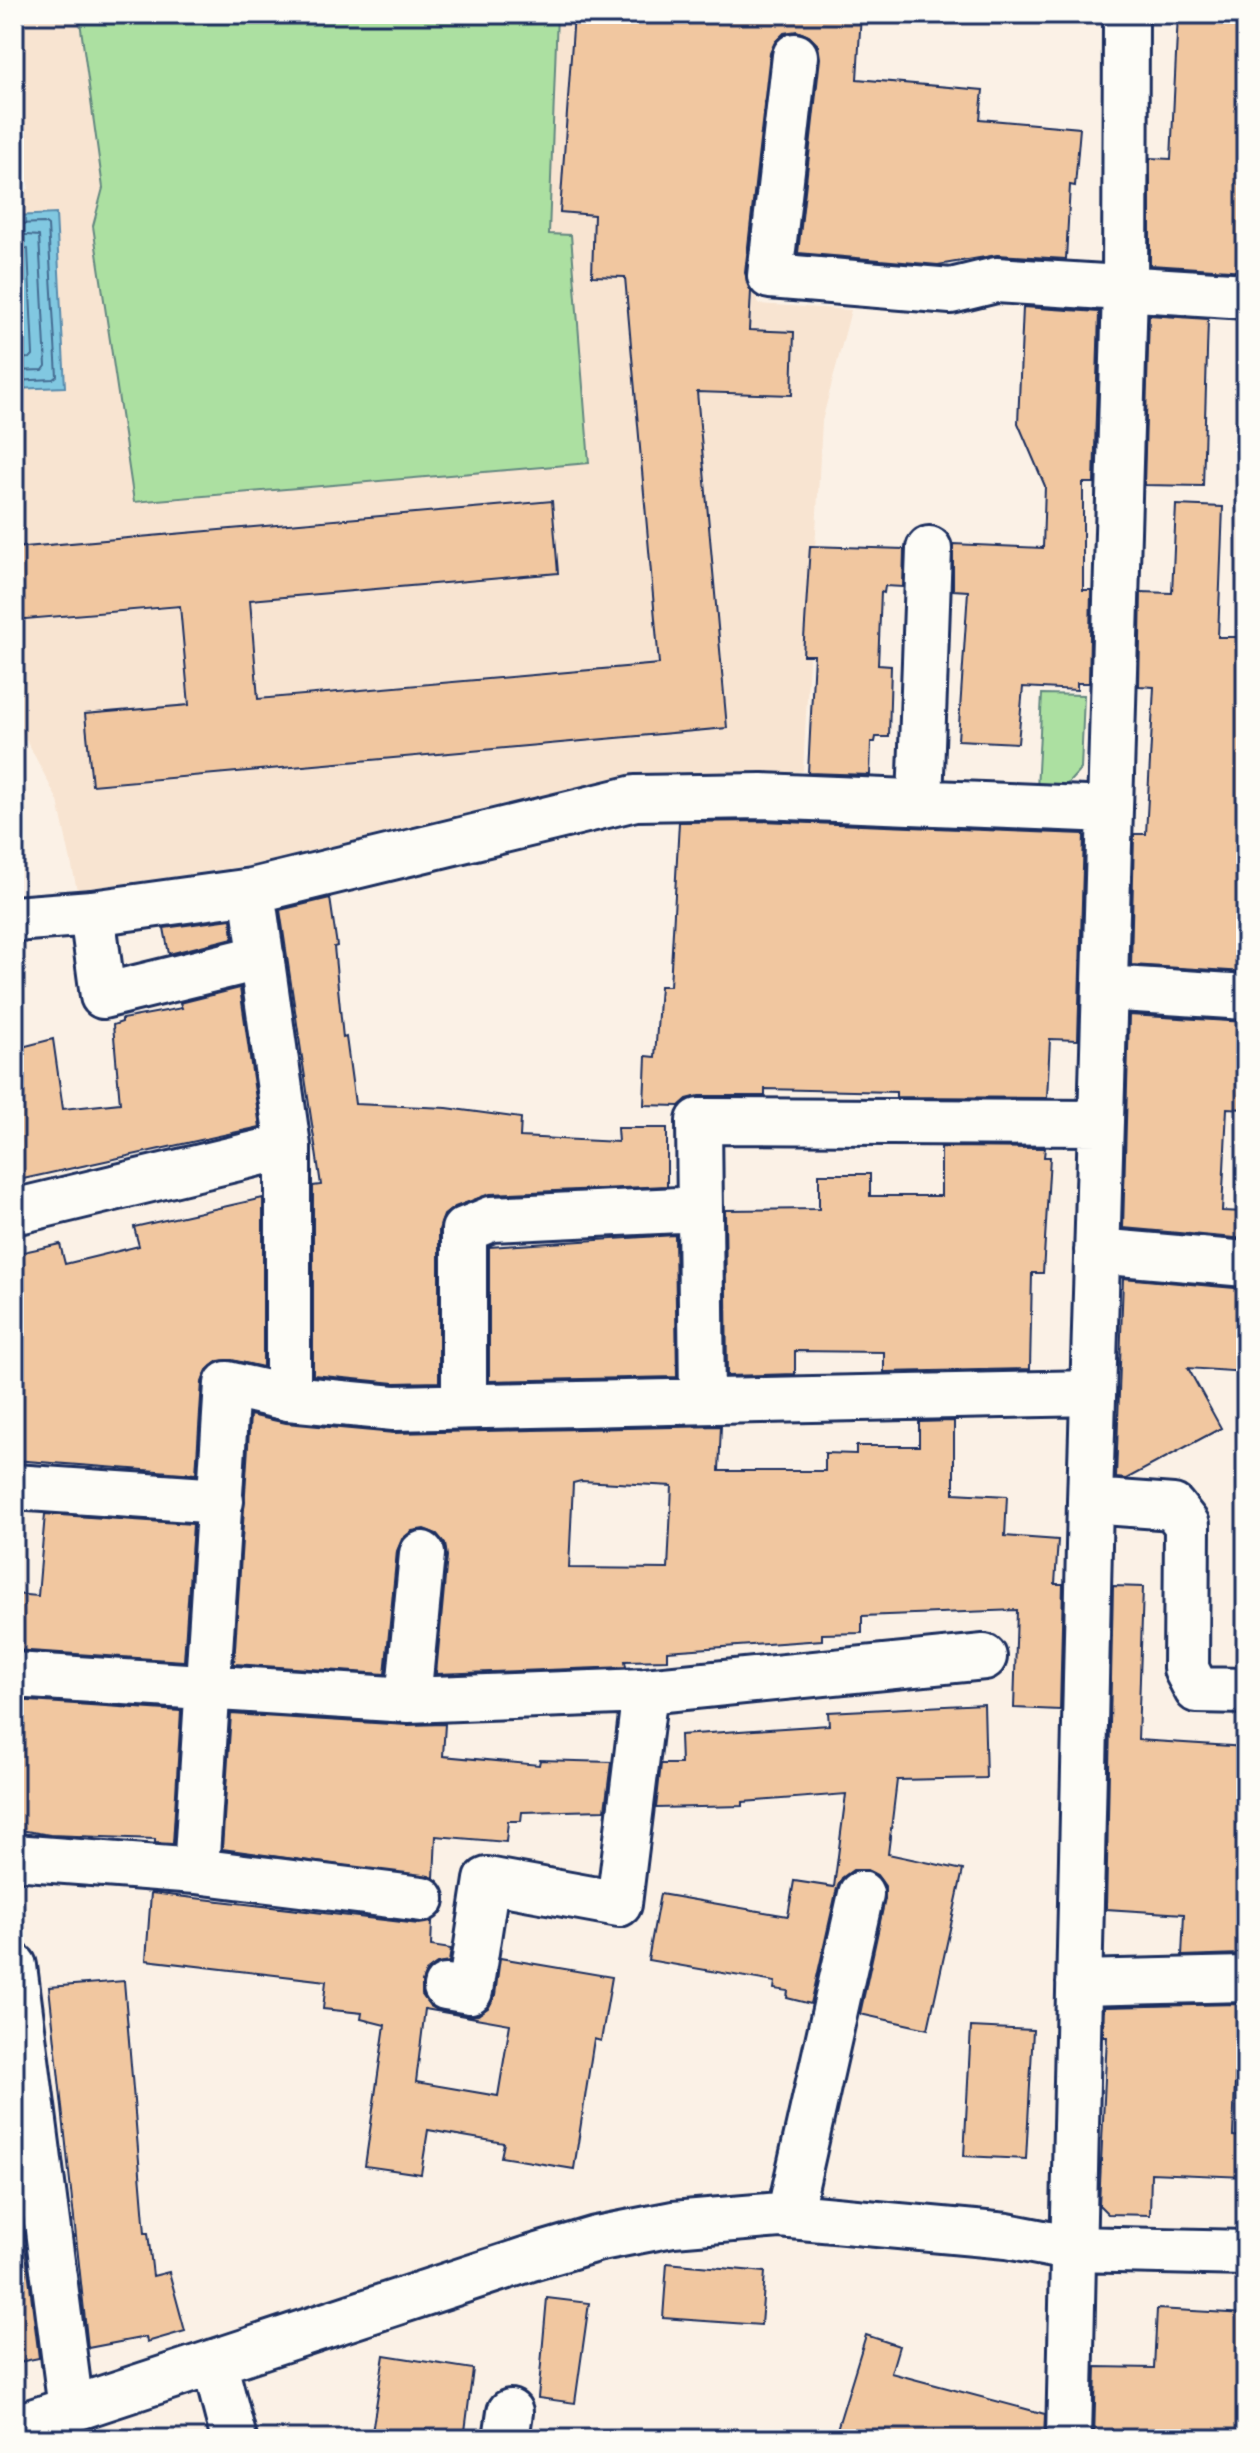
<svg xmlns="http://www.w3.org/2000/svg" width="1260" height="2453" viewBox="0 0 1260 2453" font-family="Mynerve,sans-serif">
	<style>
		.built { fill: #f8e4d1 }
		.green { fill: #ace0a1; stroke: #648880; stroke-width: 2 }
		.water { fill: #81c8e1; stroke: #588bad; stroke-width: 2 }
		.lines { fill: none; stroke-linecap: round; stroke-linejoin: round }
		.shore { stroke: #446c92; stroke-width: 2 }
		.building { fill: #f1c7a0; stroke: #1b2f5e; stroke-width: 2; fill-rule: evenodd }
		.minor-casing { stroke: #1b2f5e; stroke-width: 50 }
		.minor { stroke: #fdfcf7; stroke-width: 44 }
	</style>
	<rect width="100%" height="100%" fill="#fbf1e6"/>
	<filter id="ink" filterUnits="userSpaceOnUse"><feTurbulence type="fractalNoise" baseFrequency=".0125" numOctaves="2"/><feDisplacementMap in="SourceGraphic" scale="16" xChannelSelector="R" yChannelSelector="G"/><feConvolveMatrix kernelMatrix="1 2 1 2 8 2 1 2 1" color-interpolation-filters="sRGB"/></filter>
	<g filter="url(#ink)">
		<!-- built -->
		<path class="built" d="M 14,14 L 743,14 L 721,276 L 747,278 L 759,304 L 851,310 L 822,421 L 803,771 L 507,803 L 253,865 L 77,890 L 58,801 L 14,716 L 14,191 L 29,189 L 14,119 Z"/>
		<!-- green -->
		<path class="green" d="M 79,14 L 557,14 L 549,234 L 571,235 L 589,463 L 134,502 L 93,226 L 103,188 Z
			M 1042,694 L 1084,695 L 1081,769 L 1061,791 L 1037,790 Z"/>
		<!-- water -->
		<path class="water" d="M 56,214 L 65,387 L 14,389 L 14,216 Z"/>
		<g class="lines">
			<!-- shore -->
			<path class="shore" d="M 14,224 L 44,223 L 48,226 L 57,376 L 53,379 L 14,381
				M 14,234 L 39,236 L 46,366 L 43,370 L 14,371
				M 14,246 L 28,249 L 33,355 L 30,358 L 14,359"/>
		</g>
		<!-- building -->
		<path class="building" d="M 574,14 L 861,14 L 857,79 L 983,90 L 980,119 L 1080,128 L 1075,186 L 1070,185 L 1066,259 L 997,255 L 938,265 L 798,253 L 820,58 L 818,45 L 809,36 L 797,31 L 784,33 L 775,42 L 770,53 L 745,273 L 751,291 L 749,330 L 794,332 L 792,395 L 697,392 L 727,728 L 92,785 L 85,714 L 189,705 L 180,606 L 14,620 L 14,548 L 552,501 L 558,573 L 250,600 L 258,699 L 659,664 L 625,277 L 592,276 L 594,215 L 560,212 Z
			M 1178,14 L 1246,14 L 1246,271 L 1150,265 L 1150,158 L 1171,159 Z
			M 1023,307 L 1099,312 L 1094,483 L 1083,483 L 1083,590 L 1091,590 L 1089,683 L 1077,683 L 1077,690 L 1023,687 L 1018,743 L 958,740 L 968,591 L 953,590 L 953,544 L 1043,548 L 1045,486 L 1018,423 Z
			M 1149,315 L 1208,319 L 1203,486 L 1144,485 Z
			M 1176,505 L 1223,507 L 1218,637 L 1246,637 L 1246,972 L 1131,965 L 1134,834 L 1146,834 L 1154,687 L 1139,686 L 1141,592 L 1172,593 Z
			M 810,546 L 904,549 L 903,587 L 885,586 L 884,593 L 881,592 L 878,665 L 891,666 L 889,737 L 876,737 L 875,742 L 871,742 L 870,775 L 808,773 L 814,655 L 803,655 Z
			M 762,821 L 1084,834 L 1078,1040 L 1050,1039 L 1047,1098 L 896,1097 L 896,1092 L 765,1089 L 765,1096 L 699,1096 L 687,1099 L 679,1106 L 644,1105 L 646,1056 L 655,1057 L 660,986 L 670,986 L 679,822 Z
			M 330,898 L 337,946 L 334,947 L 343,1038 L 346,1037 L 355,1104 L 447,1108 L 521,1118 L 520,1137 L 618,1142 L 617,1128 L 667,1128 L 667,1186 L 490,1194 L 455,1207 L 444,1215 L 439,1230 L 439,1382 L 395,1383 L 313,1375 L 313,1186 L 321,1185 L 280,910 Z
			M 231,919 L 233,938 L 169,954 L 164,928 Z
			M 240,988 L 260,1127 L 14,1181 L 14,1049 L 53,1039 L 63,1109 L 120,1103 L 113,1025 L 122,1022 L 122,1019 L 182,1008 L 180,1003 Z
			M 1129,1015 L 1246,1022 L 1246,1109 L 1227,1108 L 1222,1211 L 1246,1212 L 1246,1239 L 1123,1228 Z
			M 941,1147 L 1045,1148 L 1044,1157 L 1050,1157 L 1043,1273 L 1032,1273 L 1030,1369 L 884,1372 L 884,1352 L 795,1351 L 795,1374 L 727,1376 L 725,1210 L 819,1209 L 819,1174 L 870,1174 L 870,1196 L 941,1196 Z
			M 263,1198 L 263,1367 L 232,1360 L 218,1361 L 207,1370 L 202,1382 L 196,1474 L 14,1460 L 14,1254 L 60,1244 L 65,1264 L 139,1246 L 134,1227 Z
			M 675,1235 L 677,1377 L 489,1381 L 489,1247 Z
			M 1123,1278 L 1246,1289 L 1246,1372 L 1188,1368 L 1221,1428 L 1126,1479 L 1116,1478 Z
			M 250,1415 L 286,1423 L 394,1433 L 721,1426 L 719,1471 L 825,1471 L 825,1453 L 856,1454 L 856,1446 L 919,1446 L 919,1422 L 954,1421 L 954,1493 L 1007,1496 L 1005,1536 L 1058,1540 L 1055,1584 L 1063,1584 L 1060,1710 L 1014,1708 L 1017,1610 L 862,1616 L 862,1633 L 822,1634 L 822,1640 L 667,1651 L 667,1660 L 625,1661 L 626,1667 L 436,1674 L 447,1556 L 445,1544 L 437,1534 L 424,1529 L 412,1531 L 402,1539 L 397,1551 L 385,1674 L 234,1664 ZM 581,1481 L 672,1486 L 668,1569 L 569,1568 L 573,1483 Z
			M 45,1514 L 193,1524 L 184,1661 L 14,1650 L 14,1594 L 38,1596 Z
			M 1113,1586 L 1143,1587 L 1138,1740 L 1246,1747 L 1241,1954 L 1182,1956 L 1184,1914 L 1106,1909 Z
			M 14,1700 L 181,1711 L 173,1844 L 155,1843 L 155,1839 L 50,1835 L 14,1829 Z
			M 984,1704 L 986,1778 L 897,1780 L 888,1854 L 963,1870 L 928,2029 L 860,2014 L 885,1899 L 885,1886 L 877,1875 L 867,1870 L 853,1870 L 842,1878 L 837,1888 L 811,2004 L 787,1998 L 788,1991 L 774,1989 L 775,1982 L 648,1960 L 660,1894 L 788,1916 L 794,1881 L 834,1887 L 846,1794 L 743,1802 L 743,1806 L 656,1808 L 661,1764 L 681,1764 L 680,1735 L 829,1725 L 828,1712 Z
			M 231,1714 L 407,1725 L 445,1724 L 443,1756 L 539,1765 L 540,1760 L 611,1762 L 605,1810 L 522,1812 L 521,1821 L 508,1821 L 506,1842 L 436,1836 L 434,1878 L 222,1849 Z
			M 151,1893 L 419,1924 L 432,1922 L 431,1946 L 451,1949 L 449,1962 L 437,1964 L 426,1972 L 422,1982 L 422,1995 L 430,2006 L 442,2012 L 467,2016 L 478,2015 L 489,2007 L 495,1995 L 500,1958 L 612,1977 L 601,2041 L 594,2039 L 574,2169 L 501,2157 L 504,2143 L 428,2130 L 421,2174 L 365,2166 L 385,2025 L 361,2019 L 362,2013 L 323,2009 L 326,1981 L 146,1960 ZM 425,2009 L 510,2024 L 498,2096 L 416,2082 Z
			M 124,1981 L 145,2233 L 148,2233 L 153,2276 L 169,2272 L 185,2331 L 147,2342 L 146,2337 L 88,2348 L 49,1987 Z
			M 1238,2004 L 1233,2136 L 1245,2137 L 1245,2177 L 1151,2173 L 1150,2215 L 1108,2214 L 1099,2205 L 1107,2036 L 1103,2036 L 1104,2007 Z
			M 971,2027 L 1033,2030 L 1026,2159 L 964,2156 Z
			M 25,2245 L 39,2358 L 14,2363 L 14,2246 Z
			M 667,2263 L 765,2272 L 761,2325 L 663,2318 Z
			M 547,2298 L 589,2303 L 575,2403 L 538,2398 Z
			M 1157,2309 L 1246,2314 L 1246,2431 L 1141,2430 L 1141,2439 L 1094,2439 L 1096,2367 L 1154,2368 Z
			M 866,2335 L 899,2346 L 891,2373 L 1045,2414 L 1044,2439 L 834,2439 Z
			M 384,2355 L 473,2369 L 464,2439 L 371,2439 Z"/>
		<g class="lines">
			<defs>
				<path id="minor" d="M 795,56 L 770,276 L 951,291 L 996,280 L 1246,296
					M 920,802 L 929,549
					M 92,913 L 103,996 L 262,957
					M 14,919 L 92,913 L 252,891 L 635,798 L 762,796 L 1110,810
					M 1105,988 L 1246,997
					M 14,1212 L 288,1146
					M 1097,1251 L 1246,1264
					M 288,1398 L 394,1408 L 1093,1393
					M 702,1400 L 699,1121 L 1101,1123
					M 464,1405 L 464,1230 L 491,1219 L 700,1209
					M 14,1487 L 221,1501
					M 1090,1501 L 1173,1507 L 1187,1525 L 1186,1669 L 1197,1690 L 1246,1691
					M 14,1675 L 408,1700 L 645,1691 L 984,1657
					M 408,1700 L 422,1554
					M 14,1857 L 196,1871 L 422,1899
					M 196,1871 L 227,1384 L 288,1398 L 288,1146 L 252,891
					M 14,1966 L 71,2409
					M 1079,1983 L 1246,1979
					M 446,1987 L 470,1991 L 487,1880 L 619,1904 L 645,1691
					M 789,2216 L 861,1894
					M 214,2362 L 234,2439
					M 14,2428 L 528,2259 L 596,2239 L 673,2224 L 780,2215 L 1007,2236 L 1074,2249 L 1246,2253
					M 506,2439 L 510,2412
					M 1069,2439 L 1090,1501 L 1125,290 L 1126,14"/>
			</defs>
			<!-- minor casing -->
			<use href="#minor" class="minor-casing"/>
			<!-- minor -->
			<use href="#minor" class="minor"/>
		</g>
	</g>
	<!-- margin -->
	<rect width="1260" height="2453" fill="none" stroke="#fdfcf7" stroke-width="48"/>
	<rect x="24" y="24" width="1212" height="2405" fill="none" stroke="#1b2f5e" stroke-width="3" filter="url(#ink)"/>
</svg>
